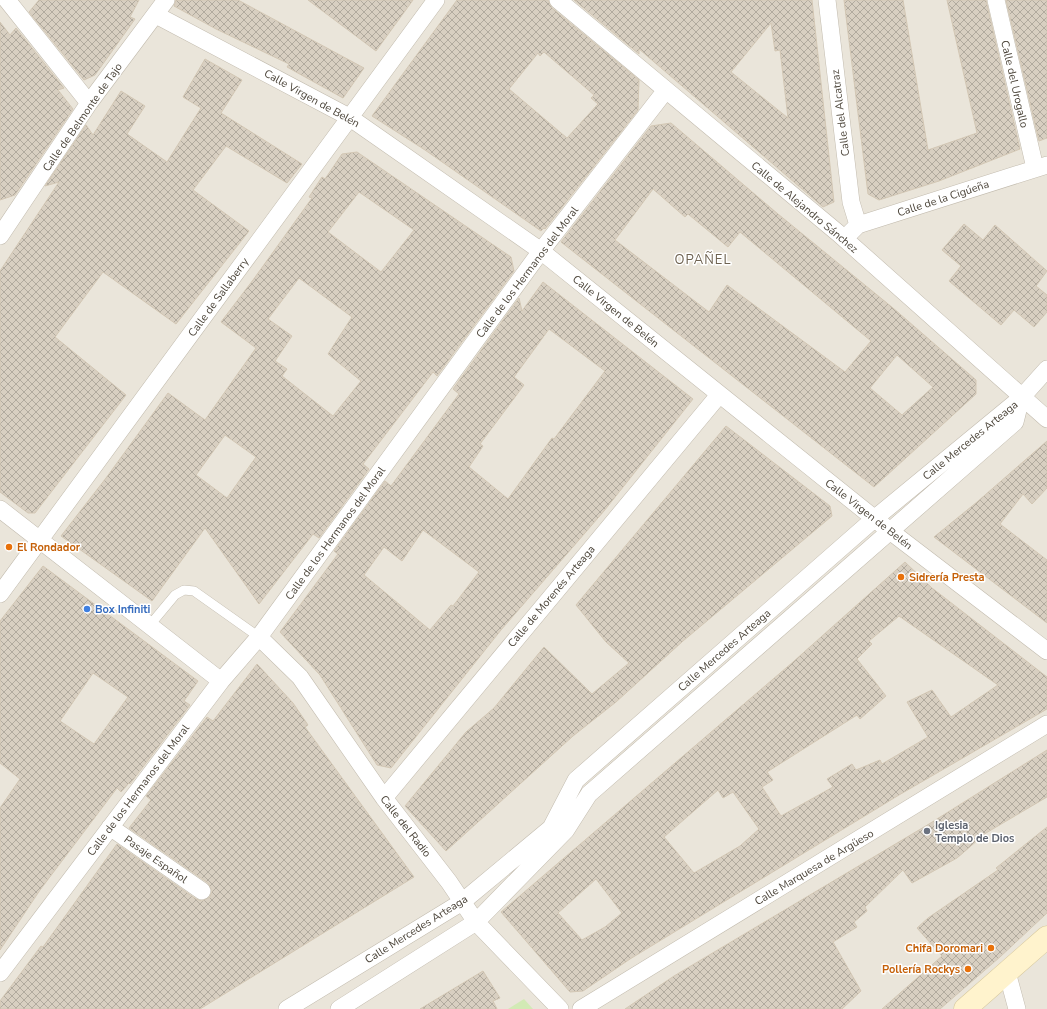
<svg xmlns="http://www.w3.org/2000/svg" width="1047" height="1009" viewBox="0 0 1047 1009" font-family="'Nunito Sans',sans-serif">
	<style>
		.residential { fill: #eae5da }
		.green { fill: #d2eab5 }
		.building { fill: url(#building-cross-hatch); stroke: #d3c7b4; fill-rule: evenodd }
		.lines { fill: none; stroke-linecap: round; stroke-linejoin: round }
		.lane-casing { stroke: #c2bbae; stroke-width: 10 }
		.street-casing { stroke: #c2bbae; stroke-width: 18 }
		.secondary-casing { stroke: #d6c79b; stroke-width: 23 }
		.lane { stroke: #fff; stroke-width: 9 }
		.street { stroke: #fff; stroke-width: 17 }
		.secondary { stroke: #fff3cd; stroke-width: 22 }
		.food-dot { fill: #e8710a; stroke: #fff; stroke-width: 1.5 }
		.shop-dot { fill: #3f7fe0; stroke: #fff; stroke-width: 1.5 }
		.worship-dot { fill: #6b7280; stroke: #fff; stroke-width: 1.5 }
		.labels { text-anchor: middle; stroke-width: 3; stroke-linejoin: round; paint-order: stroke }
		.street-label { font-size: 11px; fill: #4b4439; stroke: #fff }
		.food-label { font-size: 11px; font-weight: bold; fill: #c56008; stroke: #fff; text-anchor: start }
		.shop-label { font-size: 11px; font-weight: bold; fill: #366cbe; stroke: #fff; text-anchor: start }
		.worship-label { font-size: 11px; font-weight: bold; fill: #5b616d; stroke: #fff; text-anchor: start }
		.quarter-label { font-size: 13px; letter-spacing: 1px; fill: #6e6250; stroke: #fff }
	</style>
	<defs>
		<pattern id="building-cross-hatch" width="8" height="8" patternUnits="userSpaceOnUse"><rect width="8" height="8" fill="#d8cfc1"/><path d="M0 0l8 8M0 8l8-8" fill="none" stroke="#b1aa9e"/></pattern>
	</defs>
	<rect width="100%" height="100%" fill="#f6f3ec"/>
	<!-- residential -->
	<path class="residential" d="M 0,0 L 1047,0 L 1047,1009 L 0,1009 Z"/>
	<!-- green -->
	<path class="green" d="M 524,999 L 533,1009 L 508,1009 Z"/>
	<!-- building -->
	<path class="building" d="M 39,0 L 139,0 L 130,17 L 135,19 L 95,75 L 84,80 L 29,12 Z
		M 176,0 L 238,0 L 364,68 L 343,98 L 287,67 L 289,64 L 216,29 L 174,6 Z
		M 308,0 L 413,0 L 376,51 Z
		M 457,0 L 548,0 L 552,8 L 639,80 L 638,110 L 545,229 L 544,228 L 541,231 L 425,150 L 372,116 ZM 544,52 L 594,95 L 591,98 L 598,104 L 567,138 L 509,89 L 538,53 L 540,56 Z
		M 574,0 L 812,0 L 834,202 L 823,207 L 639,49 L 639,54 ZM 771,23 L 775,51 L 780,50 L 788,118 L 731,72 Z
		M 844,0 L 903,0 L 928,150 L 977,133 L 947,0 L 986,0 L 1020,149 L 939,181 L 879,200 L 868,194 Z
		M 1006,0 L 1047,0 L 1047,138 L 1039,141 Z
		M 0,22 L 10,35 L 16,28 L 64,88 L 58,90 L 73,109 L 15,195 L 0,200 Z
		M 205,59 L 242,80 L 221,113 L 302,164 L 287,183 L 226,146 L 193,190 L 249,231 L 176,324 L 103,272 L 55,337 L 126,395 L 35,513 L 28,513 L 0,492 L 0,271 L 59,182 L 45,186 L 86,125 L 93,135 L 121,91 L 145,106 L 127,134 L 167,162 L 201,108 L 183,97 Z
		M 671,123 L 778,214 L 893,308 L 976,380 L 976,394 L 874,487 L 561,242 L 651,126 ZM 653,189 L 685,217 L 688,214 L 728,247 L 740,232 L 871,341 L 845,372 L 727,285 L 709,312 L 615,240 ZM 897,355 L 933,387 L 902,415 L 870,388 Z
		M 357,152 L 511,257 L 514,271 L 437,376 L 433,372 L 363,464 L 369,469 L 319,538 L 313,534 L 259,604 L 205,528 L 152,601 L 61,536 L 106,478 L 168,393 L 205,420 L 256,348 L 221,322 L 253,280 L 312,198 L 309,197 L 322,177 L 325,179 L 342,154 ZM 359,192 L 414,230 L 381,272 L 328,232 ZM 299,278 L 352,317 L 328,354 L 361,381 L 333,416 L 282,376 L 287,369 L 275,361 L 292,336 L 268,319 ZM 225,435 L 256,457 L 227,498 L 196,475 Z
		M 964,224 L 983,240 L 995,225 L 1047,271 L 1036,286 L 1047,295 L 1047,312 L 1034,327 L 1014,310 L 1001,325 L 949,281 L 961,266 L 942,250 Z
		M 543,282 L 693,399 L 604,511 L 501,630 L 391,768 L 377,765 L 320,675 L 280,632 L 338,554 L 334,551 L 385,481 L 391,486 L 459,394 L 453,389 L 519,298 L 522,311 ZM 549,329 L 605,371 L 554,439 L 552,438 L 508,499 L 469,467 L 483,446 L 480,444 L 524,385 L 514,377 ZM 423,530 L 479,572 L 453,606 L 451,605 L 430,630 L 364,575 L 384,547 L 402,561 Z
		M 726,426 L 830,506 L 832,516 L 683,641 L 616,702 L 573,736 L 446,851 L 405,806 L 466,732 L 494,708 L 544,647 L 592,694 L 629,663 L 606,642 L 576,605 Z
		M 1047,441 L 1047,488 L 1032,504 L 1023,494 L 1000,524 L 1047,560 L 1047,623 L 934,537 L 977,502 Z
		M 905,562 L 932,588 L 1047,677 L 1047,709 L 899,795 L 630,959 L 583,991 L 570,992 L 501,912 L 793,662 ZM 899,616 L 998,685 L 951,717 L 932,690 L 907,702 L 928,737 L 882,764 L 880,760 L 856,770 L 852,764 L 827,779 L 833,787 L 781,816 L 762,787 L 773,780 L 767,772 L 857,715 L 860,719 L 886,696 L 857,659 L 872,644 L 869,641 ZM 718,790 L 723,798 L 733,792 L 759,829 L 740,846 L 694,873 L 664,837 ZM 596,879 L 622,913 L 605,927 L 582,940 L 558,913 Z
		M 43,566 L 198,681 L 184,701 L 190,705 L 130,784 L 129,783 L 121,792 L 117,788 L 40,890 L 0,950 L 0,808 L 20,779 L 0,763 L 0,621 ZM 93,673 L 128,697 L 94,744 L 60,721 Z
		M 257,664 L 293,703 L 308,725 L 305,727 L 414,877 L 200,1009 L 0,1009 L 0,1001 L 41,946 L 43,947 L 117,844 L 196,899 L 202,901 L 210,897 L 212,891 L 208,883 L 129,828 L 151,800 L 146,796 L 207,717 L 213,721 Z
		M 1047,750 L 1047,797 L 986,833 L 957,858 L 912,883 L 903,870 L 865,907 L 867,911 L 854,922 L 857,927 L 833,942 L 861,991 L 842,1009 L 625,1009 L 674,976 L 929,824 Z
		M 1047,827 L 1047,913 L 1000,957 L 940,1009 L 882,1009 L 942,956 L 917,928 L 928,918 L 998,870 L 996,868 Z
		M 483,971 L 500,998 L 493,1001 L 497,1009 L 420,1009 Z"/>
	<g class="lines">
		<defs>
			<path id="lane" d="M 150,625 L 175,595 L 184,590 L 194,591 L 259,637"/>
			<path id="street" d="M 7,0 L 89,103
				M 558,0 L 838,233 L 1047,419
				M 827,0 L 851,202 L 858,225
				M 996,0 L 1035,168
				M 156,15 L 349,117 L 541,251 L 890,531 L 1047,651
				M 850,233 L 858,225 L 1047,165
				M 0,236 L 89,103 L 166,0
				M 0,509 L 221,681
				M 0,594 L 436,0
				M 259,637 L 300,677 L 384,798 L 449,882 L 476,922 L 560,1009
				M 384,798 L 719,395
				M 110,827 L 202,891
				M 1007,972 L 1017,1009
				M 0,973 L 221,681 L 259,637 L 541,251 L 666,90
				M 287,1009 L 462,902 L 551,828 L 576,780 L 874,519 L 1021,398 L 1047,369
				M 339,1009 L 476,922 L 566,830 L 589,794 L 1015,422 L 1021,398
				M 581,1009 L 1047,724"/>
			<path id="secondary" d="M 965,1009 L 1047,937"/>
		</defs>
		<!-- lane casing -->
		<use href="#lane" class="lane-casing"/>
		<!-- street casing -->
		<use href="#street" class="street-casing"/>
		<!-- secondary casing -->
		<use href="#secondary" class="secondary-casing"/>
		<!-- lane -->
		<use href="#lane" class="lane"/>
		<!-- street -->
		<use href="#street" class="street"/>
		<!-- secondary -->
		<use href="#secondary" class="secondary"/>
	</g>
	<!-- markers -->
	<g class="food-dot">
		<circle cx="9" cy="547" r="4"/>
		<circle cx="901" cy="577" r="4"/>
		<circle cx="991" cy="948" r="4"/>
		<circle cx="968" cy="969" r="4"/>
	</g>
	<circle class="shop-dot" cx="87" cy="609" r="4"/>
	<circle class="worship-dot" cx="927" cy="831" r="4"/>
	<g class="labels">
		<!-- street labels -->
		<g class="street-label">
			<text transform="translate(1015 84) rotate(77)" y="4">Calle del Urogallo</text>
			<text transform="translate(312 98) rotate(29)" y="4">Calle Virgen de Belén</text>
			<text transform="translate(840 113) rotate(-97)" y="4">Calle del Alcatraz</text>
			<text transform="translate(82 117) rotate(-55)" y="4">Calle de Belmonte de Tajo</text>
			<text transform="translate(943 198) rotate(-18)" y="4">Calle de la Cigúeña</text>
			<text transform="translate(805 207) rotate(40)" y="4">Calle de Alejandro Sánchez</text>
			<text transform="translate(527 272) rotate(-53)" y="4">Calle de los Hermanos del Moral</text>
			<text transform="translate(218 297) rotate(-54)" y="4">Calle de Sallaberry</text>
			<text transform="translate(616 311) rotate(39)" y="4">Calle Virgen de Belén</text>
			<text transform="translate(970 440) rotate(-39)" y="4">Calle Mercedes Arteaga</text>
			<text transform="translate(869 514) rotate(38)" y="4">Calle Virgen de Belén</text>
			<text transform="translate(335 533) rotate(-54)" y="4">Calle de los Hermanos del Moral</text>
			<text transform="translate(551 596) rotate(-50)" y="4">Calle de Morenés Arteaga</text>
			<text transform="translate(724 650) rotate(-41)" y="4">Calle Mercedes Arteaga</text>
			<text transform="translate(138 790) rotate(-53)" y="4">Calle de los Hermanos del Moral</text>
			<text transform="translate(406 826) rotate(52)" y="4">Calle del Radio</text>
			<text transform="translate(156 859) rotate(35)" y="4">Pasaje Español</text>
			<text transform="translate(814 867) rotate(-31)" y="4">Calle Marquesa de Argüeso</text>
			<text transform="translate(416 929) rotate(-32)" y="4">Calle Mercedes Arteaga</text>
		</g>
		<!-- food labels -->
		<g class="food-label">
			<text x="17" y="551">El Rondador</text>
			<text x="909" y="581">Sidrería Presta</text>
			<text x="983" y="952" text-anchor="end">Chifa Doromari</text>
			<text x="960" y="973" text-anchor="end">Pollería Rockys</text>
		</g>
		<!-- shop labels -->
		<g class="shop-label">
			<text x="95" y="613">Box Infiniti</text>
		</g>
		<!-- worship labels -->
		<g class="worship-label">
			<text x="935" y="829">Iglesia<tspan x="935" dy="13">Templo de Dios</tspan></text>
		</g>
		<!-- quarter labels -->
		<g class="quarter-label">
			<text x="703" y="264">OPAÑEL</text>
		</g>
	</g>
</svg>
